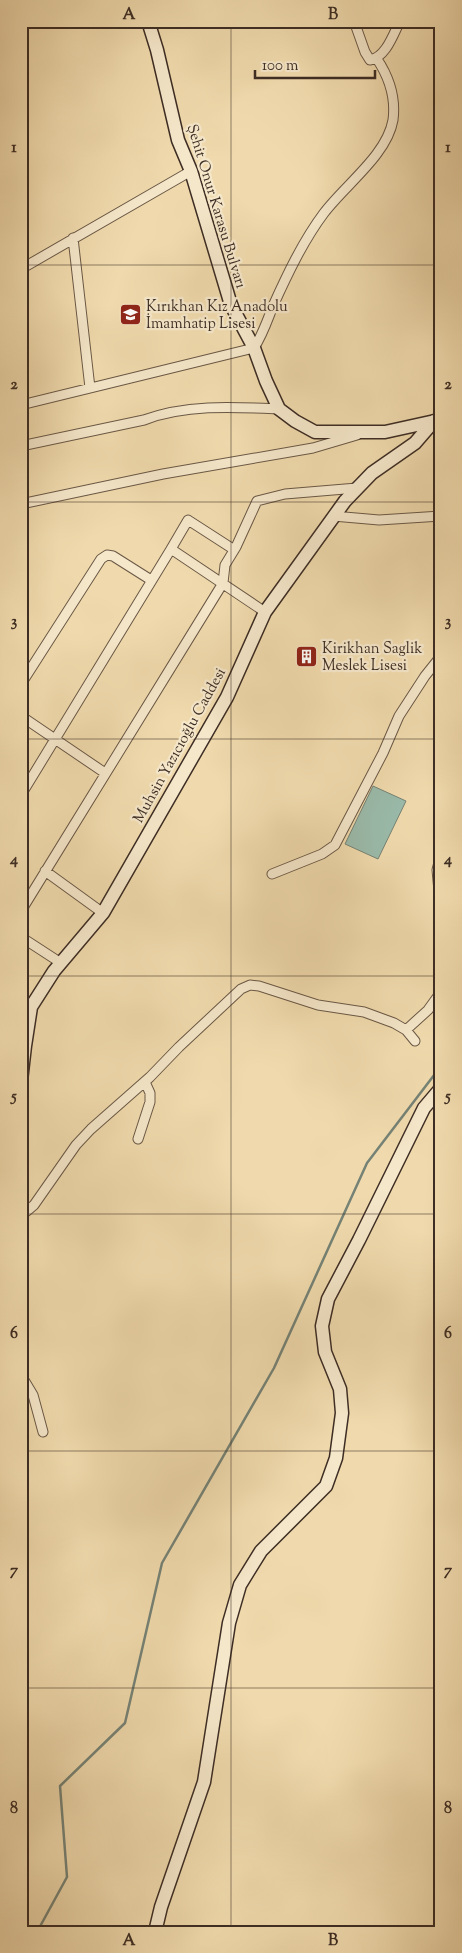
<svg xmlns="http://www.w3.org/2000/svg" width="462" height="1953" viewBox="0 0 462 1953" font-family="'Sorts Mill Goudy',serif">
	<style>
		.green { fill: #b6c08c; stroke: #7a7658 }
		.water { fill: #9abbab; stroke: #758275 }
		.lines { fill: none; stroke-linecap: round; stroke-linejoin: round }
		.stream { stroke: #758275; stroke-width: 2.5 }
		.street-casing { stroke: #6a5846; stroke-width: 11 }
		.secondary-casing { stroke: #3d2d24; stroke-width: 15 }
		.street { stroke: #f5e7ca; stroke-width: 9 }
		.secondary { stroke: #f5e7ca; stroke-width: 12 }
		.grid { fill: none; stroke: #3d2d24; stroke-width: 1; stroke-opacity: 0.55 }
		.labels { text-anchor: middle; stroke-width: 4.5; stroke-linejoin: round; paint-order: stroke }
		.street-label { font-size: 15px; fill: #3d2d24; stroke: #f5e7ca }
		.poi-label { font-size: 15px; fill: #3d2d24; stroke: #f5e7ca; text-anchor: start }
		.neatline { fill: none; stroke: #3d2d24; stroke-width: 2 }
		.grid-label { font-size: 16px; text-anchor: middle; font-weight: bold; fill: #3d2d24 }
	</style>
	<rect width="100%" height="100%" fill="#f0daad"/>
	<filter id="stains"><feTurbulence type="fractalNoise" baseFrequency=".004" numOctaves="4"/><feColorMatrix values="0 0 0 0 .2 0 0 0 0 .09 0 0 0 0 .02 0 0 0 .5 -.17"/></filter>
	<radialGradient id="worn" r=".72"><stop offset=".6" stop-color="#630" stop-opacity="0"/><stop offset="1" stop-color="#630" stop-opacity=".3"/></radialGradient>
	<!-- green -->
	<path class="green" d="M 441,1473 L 441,1599 L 435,1503 Z"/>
	<!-- water -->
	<path class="water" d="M 373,786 L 406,801 L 378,859 L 345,844 Z"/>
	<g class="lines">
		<!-- stream -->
		<path class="stream" d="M 37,1932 L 67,1877 L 60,1786 L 125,1723 L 162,1563 L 274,1368 L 367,1163 L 441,1066"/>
		<defs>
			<path id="street" d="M 354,21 L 365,52 L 370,60 C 386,57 393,35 400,21
				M 73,238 L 90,388
				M 21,269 L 191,171
				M 21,405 L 254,348 C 263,334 267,321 273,306 C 287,275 303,241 324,213 C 345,185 387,155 393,120 C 396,97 389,77 377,59
				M 21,446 L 144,420 C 186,404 235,407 279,409
				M 21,504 L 163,474 L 313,448 L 357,435
				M 333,516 L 379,520 L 441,516
				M 171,549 L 188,520 L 233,549 L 236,547 L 257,501 L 285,494 L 357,488
				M 21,684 L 101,559 L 107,555 L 113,556 L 151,580
				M 21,716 L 105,773
				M 21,795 L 171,549 L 265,612
				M 441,855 L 437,870 L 441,912
				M 45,871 L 103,913
				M 272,874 L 322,854 L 335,845 L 383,753 L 399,716 L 425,676 L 441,656
				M 21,911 L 223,583 L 225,565 L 236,547
				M 21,937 L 61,963
				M 406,1030 L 428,1010 L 441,992
				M 138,1139 L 150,1102 L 150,1093 L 145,1082
				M 21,1216 L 34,1205 L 76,1145 L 91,1129 L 150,1077 L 179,1047 L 241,989 L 250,985 L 259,986 L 318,1005 L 364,1012 L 394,1023 L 406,1030 L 415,1041
				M 21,1375 L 33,1395 L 43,1432"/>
			<path id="secondary" d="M 148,21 L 157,50 L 178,140 L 191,171 L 231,305 L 254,348 L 266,381 L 279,409 L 295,421 L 315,432 L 385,432 L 435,421
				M 21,1081 L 25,1046 L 31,1007 L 54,971 L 103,913 L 227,697 L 265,612 L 345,501 L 372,473 L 415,443 L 434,421
				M 155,1932 L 161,1907 L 204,1782 L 229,1623 L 240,1585 L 261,1551 L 326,1486 L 336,1458 L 342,1413 L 340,1389 L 325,1352 L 322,1326 L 328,1299 L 359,1240 L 424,1108 L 441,1088"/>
		</defs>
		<!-- street casing -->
		<use href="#street" class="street-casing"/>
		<!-- secondary casing -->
		<use href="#secondary" class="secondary-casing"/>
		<!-- street -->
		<use href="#street" class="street"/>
		<!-- secondary -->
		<use href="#secondary" class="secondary"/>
	</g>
	<!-- grid -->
	<path class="grid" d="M 231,21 L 231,1932M 21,265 L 441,265M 21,502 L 441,502M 21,739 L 441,739M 21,976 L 441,976M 21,1214 L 441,1214M 21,1451 L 441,1451M 21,1688 L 441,1688"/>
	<!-- icons -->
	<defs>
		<symbol id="school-square" viewBox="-11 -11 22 22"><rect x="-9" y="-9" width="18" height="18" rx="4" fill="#8f2418" stroke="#f5e7ca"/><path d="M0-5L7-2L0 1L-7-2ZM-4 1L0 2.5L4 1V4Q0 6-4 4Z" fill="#fff"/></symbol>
		<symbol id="building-square" viewBox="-11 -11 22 22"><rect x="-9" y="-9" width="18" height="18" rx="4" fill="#8f2418" stroke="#f5e7ca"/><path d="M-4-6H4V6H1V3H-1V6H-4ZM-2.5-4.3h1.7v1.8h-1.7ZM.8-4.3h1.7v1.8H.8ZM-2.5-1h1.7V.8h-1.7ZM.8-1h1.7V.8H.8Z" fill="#fff"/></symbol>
	</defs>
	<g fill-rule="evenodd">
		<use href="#school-square" x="118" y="302" width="25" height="25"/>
		<use href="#building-square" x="294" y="644" width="25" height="25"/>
	</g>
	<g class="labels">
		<!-- street labels -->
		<g class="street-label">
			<text transform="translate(217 206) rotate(73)" y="5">Şehit Onur Karasu Bulvarı</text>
			<text transform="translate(179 745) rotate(-61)" y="5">Muhsin Yazıcıoğlu Caddesi</text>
		</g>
		<!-- poi labels -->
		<g class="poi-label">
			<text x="146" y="311">Kırıkhan Kız Anadolu<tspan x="146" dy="17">İmamhatip Lisesi</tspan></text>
			<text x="322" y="653">Kirikhan Saglik<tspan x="322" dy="17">Meslek Lisesi</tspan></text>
		</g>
	</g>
	<!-- margin -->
	<rect width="462" height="1953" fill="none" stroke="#f0daad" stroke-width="55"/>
	<!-- scale -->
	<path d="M255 70v8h120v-8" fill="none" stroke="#3d2d24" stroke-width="2.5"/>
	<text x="262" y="70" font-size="15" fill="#3d2d24" stroke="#f5e7ca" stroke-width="4" paint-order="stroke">100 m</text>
	<rect x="28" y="28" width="406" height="1898" class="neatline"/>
	<g class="grid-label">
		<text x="129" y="19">A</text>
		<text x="333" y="19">B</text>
		<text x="14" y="152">1</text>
		<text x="448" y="152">1</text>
		<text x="14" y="389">2</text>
		<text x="448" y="389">2</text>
		<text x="14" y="626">3</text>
		<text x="448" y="626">3</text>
		<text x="14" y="864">4</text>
		<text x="448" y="864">4</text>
		<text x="14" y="1101">5</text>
		<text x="448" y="1101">5</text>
		<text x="14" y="1338">6</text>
		<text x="448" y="1338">6</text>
		<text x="14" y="1575">7</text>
		<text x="448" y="1575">7</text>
		<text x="14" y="1813">8</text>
		<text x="448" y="1813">8</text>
		<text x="129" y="1945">A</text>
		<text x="333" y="1945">B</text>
	</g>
	<rect width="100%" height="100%" filter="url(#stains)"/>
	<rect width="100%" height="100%" fill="url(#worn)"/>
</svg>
